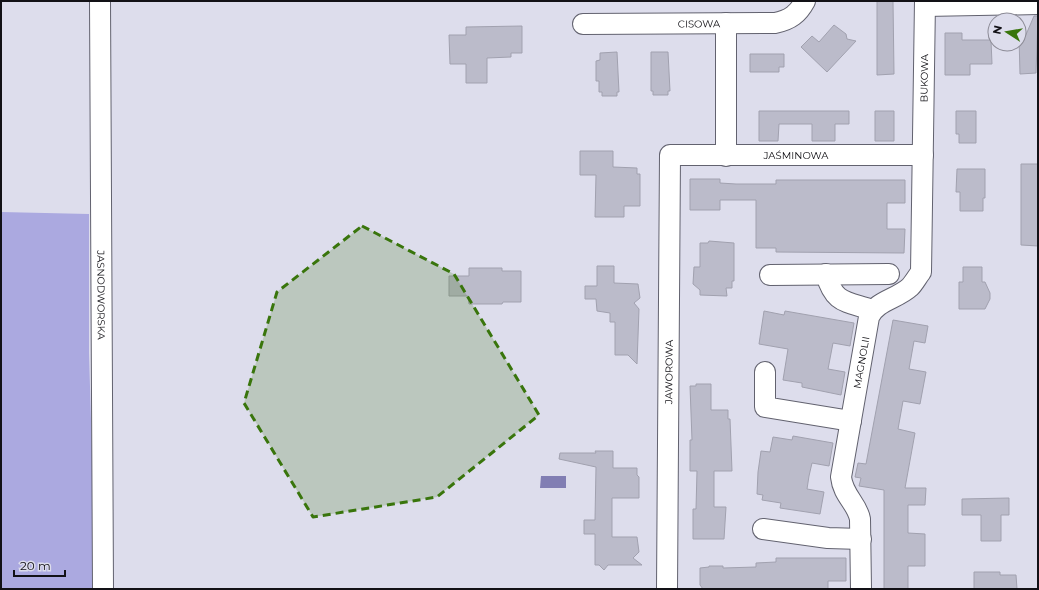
<svg xmlns="http://www.w3.org/2000/svg" width="1039" height="590" viewBox="0 0 1039 590" font-family="Montserrat,sans-serif">
	<style>
		.green { fill: #aba9e0 }
		.water { fill: #817eb3 }
		.building { fill: #bbbbca; stroke: #a1a1af }
		.lines { fill: none; stroke-linecap: round; stroke-linejoin: round }
		.minor-casing { stroke: #62626f; stroke-width: 22 }
		.minor { stroke: #fff; stroke-width: 20 }
		.marked { fill: #39750c; fill-opacity: 0.2; stroke: #39750c; stroke-width: 3; stroke-dasharray: 8 5; stroke-linejoin: round }
		.labels { text-anchor: middle; stroke-width: 4; stroke-linejoin: round; paint-order: stroke }
		.street-label { font-size: 10px; fill: #121116; stroke: #ddddec }
	</style>
	<rect width="100%" height="100%" fill="#ddddec"/>
	<!-- green -->
	<path class="green" d="M 1,212 L 89,214 L 89,353 L 96,589 L 1,589 Z"/>
	<!-- water -->
	<path class="water" d="M 541,476 L 566,476 L 566,488 L 540,488 Z"/>
	<!-- building -->
	<path class="building" d="M 877,1 L 893,1 L 894,74 L 877,75 Z
		M 1034,16 L 1038,16 L 1036,73 L 1020,74 L 1019,37 L 1025,37 Z
		M 834,25 L 846,34 L 847,39 L 856,41 L 827,72 L 801,47 L 812,36 L 819,42 Z
		M 522,26 L 522,53 L 511,53 L 511,57 L 487,58 L 487,83 L 466,83 L 466,64 L 450,64 L 449,35 L 466,35 L 466,27 Z
		M 945,33 L 962,33 L 962,40 L 991,40 L 992,64 L 970,64 L 970,75 L 945,75 Z
		M 617,52 L 619,92 L 617,92 L 617,96 L 602,96 L 602,92 L 599,92 L 599,81 L 596,81 L 596,61 L 600,60 L 600,53 Z
		M 651,52 L 668,52 L 670,91 L 668,91 L 668,95 L 653,95 L 653,91 L 651,91 Z
		M 750,54 L 784,54 L 784,67 L 779,67 L 779,72 L 750,72 Z
		M 759,111 L 849,111 L 849,124 L 835,124 L 835,141 L 812,141 L 812,124 L 779,124 L 778,141 L 759,141 Z
		M 875,111 L 894,111 L 894,141 L 875,141 Z
		M 956,111 L 976,111 L 976,143 L 959,143 L 959,134 L 956,134 Z
		M 580,151 L 613,151 L 613,167 L 637,168 L 637,174 L 640,174 L 640,206 L 624,206 L 624,217 L 595,217 L 596,175 L 580,175 Z
		M 1021,164 L 1038,164 L 1038,246 L 1021,245 Z
		M 957,169 L 985,169 L 985,198 L 983,198 L 983,211 L 960,211 L 960,192 L 956,192 Z
		M 690,179 L 720,179 L 720,183 L 736,184 L 776,184 L 776,180 L 905,180 L 905,203 L 887,203 L 887,229 L 905,229 L 904,253 L 776,252 L 776,248 L 756,248 L 756,200 L 720,200 L 720,210 L 690,210 Z
		M 709,241 L 734,243 L 734,281 L 732,281 L 732,288 L 726,288 L 727,296 L 700,295 L 700,290 L 693,284 L 694,267 L 700,267 L 700,243 L 708,243 Z
		M 597,266 L 614,266 L 614,283 L 638,284 L 640,298 L 634,303 L 639,309 L 637,364 L 628,355 L 615,355 L 615,322 L 610,322 L 610,313 L 597,311 L 596,299 L 585,299 L 585,286 L 597,286 Z
		M 963,267 L 982,267 L 982,282 L 985,282 L 990,293 L 990,299 L 985,309 L 959,309 L 959,282 L 963,282 Z
		M 469,268 L 502,268 L 502,271 L 521,271 L 521,302 L 503,302 L 502,304 L 469,304 L 468,296 L 449,296 L 449,276 L 469,276 Z
		M 764,311 L 784,315 L 785,311 L 854,323 L 850,346 L 833,343 L 828,369 L 845,372 L 841,395 L 802,387 L 802,383 L 783,380 L 788,349 L 759,344 Z
		M 893,320 L 928,326 L 925,343 L 914,341 L 909,369 L 926,372 L 920,404 L 903,401 L 898,429 L 915,433 L 905,488 L 926,488 L 925,505 L 908,505 L 908,533 L 925,534 L 925,566 L 908,566 L 908,589 L 884,589 L 884,490 L 859,486 L 861,478 L 855,477 L 858,463 L 866,464 Z
		M 696,384 L 711,384 L 711,410 L 728,410 L 728,419 L 730,419 L 732,471 L 714,471 L 714,507 L 726,507 L 724,539 L 693,539 L 693,509 L 696,509 L 697,471 L 690,471 L 690,440 L 692,440 L 690,386 L 696,386 Z
		M 793,436 L 833,443 L 829,466 L 812,463 L 809,476 L 807,489 L 824,492 L 820,514 L 780,508 L 781,503 L 762,500 L 763,495 L 757,494 L 758,472 L 761,451 L 770,452 L 773,437 L 792,440 Z
		M 595,451 L 613,451 L 613,468 L 637,468 L 637,475 L 639,477 L 639,498 L 612,498 L 612,537 L 637,537 L 639,552 L 633,558 L 642,565 L 608,565 L 604,570 L 599,565 L 595,565 L 595,534 L 584,534 L 584,520 L 595,520 L 596,467 L 559,459 L 560,453 L 596,453 Z
		M 1009,498 L 1009,515 L 1001,515 L 1001,541 L 981,541 L 981,515 L 962,515 L 962,499 Z
		M 776,558 L 846,558 L 846,581 L 828,581 L 828,589 L 703,589 L 700,585 L 700,568 L 709,567 L 709,566 L 723,566 L 723,568 L 756,567 L 756,563 L 776,562 Z
		M 974,572 L 1000,572 L 1000,575 L 1016,575 L 1017,589 L 974,589 Z"/>
	<g class="lines">
		<defs>
			<g id="minor">
				<path id="s1" d="M 100,1 L 103,589"/>
				<path d="M 925,6 L 1038,4"/>
				<path id="s2" d="M 583,24 L 775,23 C 790,20 798,14 805,1"/>
				<path d="M 726,156 L 726,23"/>
				<path d="M 826,274 C 834,304 846,301 872,310"/>
				<path d="M 770,275 L 889,274"/>
				<path d="M 765,372 L 765,407 L 851,421"/>
				<path d="M 763,529 L 828,538 L 861,539"/>
				<path id="s3" d="M 667,589 L 670,155 L 923,155"/>
				<path id="s4" d="M 861,589 L 860,519 C 857,503 843,496 841,477 L 869,317 C 876,301 897,299 910,287 C 914,283 917,277 921,272 L 925,1"/>
			</g>
		</defs>
		<!-- minor casing -->
		<use href="#minor" class="minor-casing"/>
		<!-- minor -->
		<use href="#minor" class="minor"/>
	</g>
	<!-- marked area -->
	<path class="marked" d="M 362,226 L 454,274 L 539,415 L 437,497 L 313,517 L 244,403 L 277,292 Z"/>
	<g class="labels">
		<!-- street labels -->
		<g class="street-label">
			<text dy="4" stroke="none"><textPath href="#s2" startOffset="116">CISOWA</textPath></text>
			<text dy="4" stroke="none"><textPath href="#s4" startOffset="543">BUKOWA</textPath></text>
			<text dy="4" stroke="none"><textPath href="#s3" startOffset="560">JAŚMINOWA</textPath></text>
			<text dy="4" stroke="none"><textPath href="#s1" startOffset="294">JASNODWORSKA</textPath></text>
			<text dy="4" stroke="none"><textPath href="#s4" startOffset="233">MAGNOLII</textPath></text>
			<text dy="4" stroke="none"><textPath href="#s3" startOffset="217">JAWOROWA</textPath></text>
		</g>
	</g>
	<!-- border -->
	<rect width="1039" height="590" fill="none" stroke="#121116" stroke-width="4"/>
	<!-- north arrow -->
	<g transform="translate(1007 32) rotate(282)"><circle r="19" fill="#ddddec" stroke="#8c8b96"/>
	<path d="M0-3L7 15L0 10L-7 15Z" fill="#39750c"/>
	<text y="-6" font-size="11" font-weight="bold" text-anchor="middle" fill="#121116">N</text>
	</g>
	<!-- scale -->
	<path d="M14 570v6h51v-6" fill="none" stroke="#121116" stroke-width="2"/>
	<text x="20" y="570" font-size="12" fill="#121116" stroke="#ddddec" stroke-width="3" paint-order="stroke">20 m</text>
</svg>
